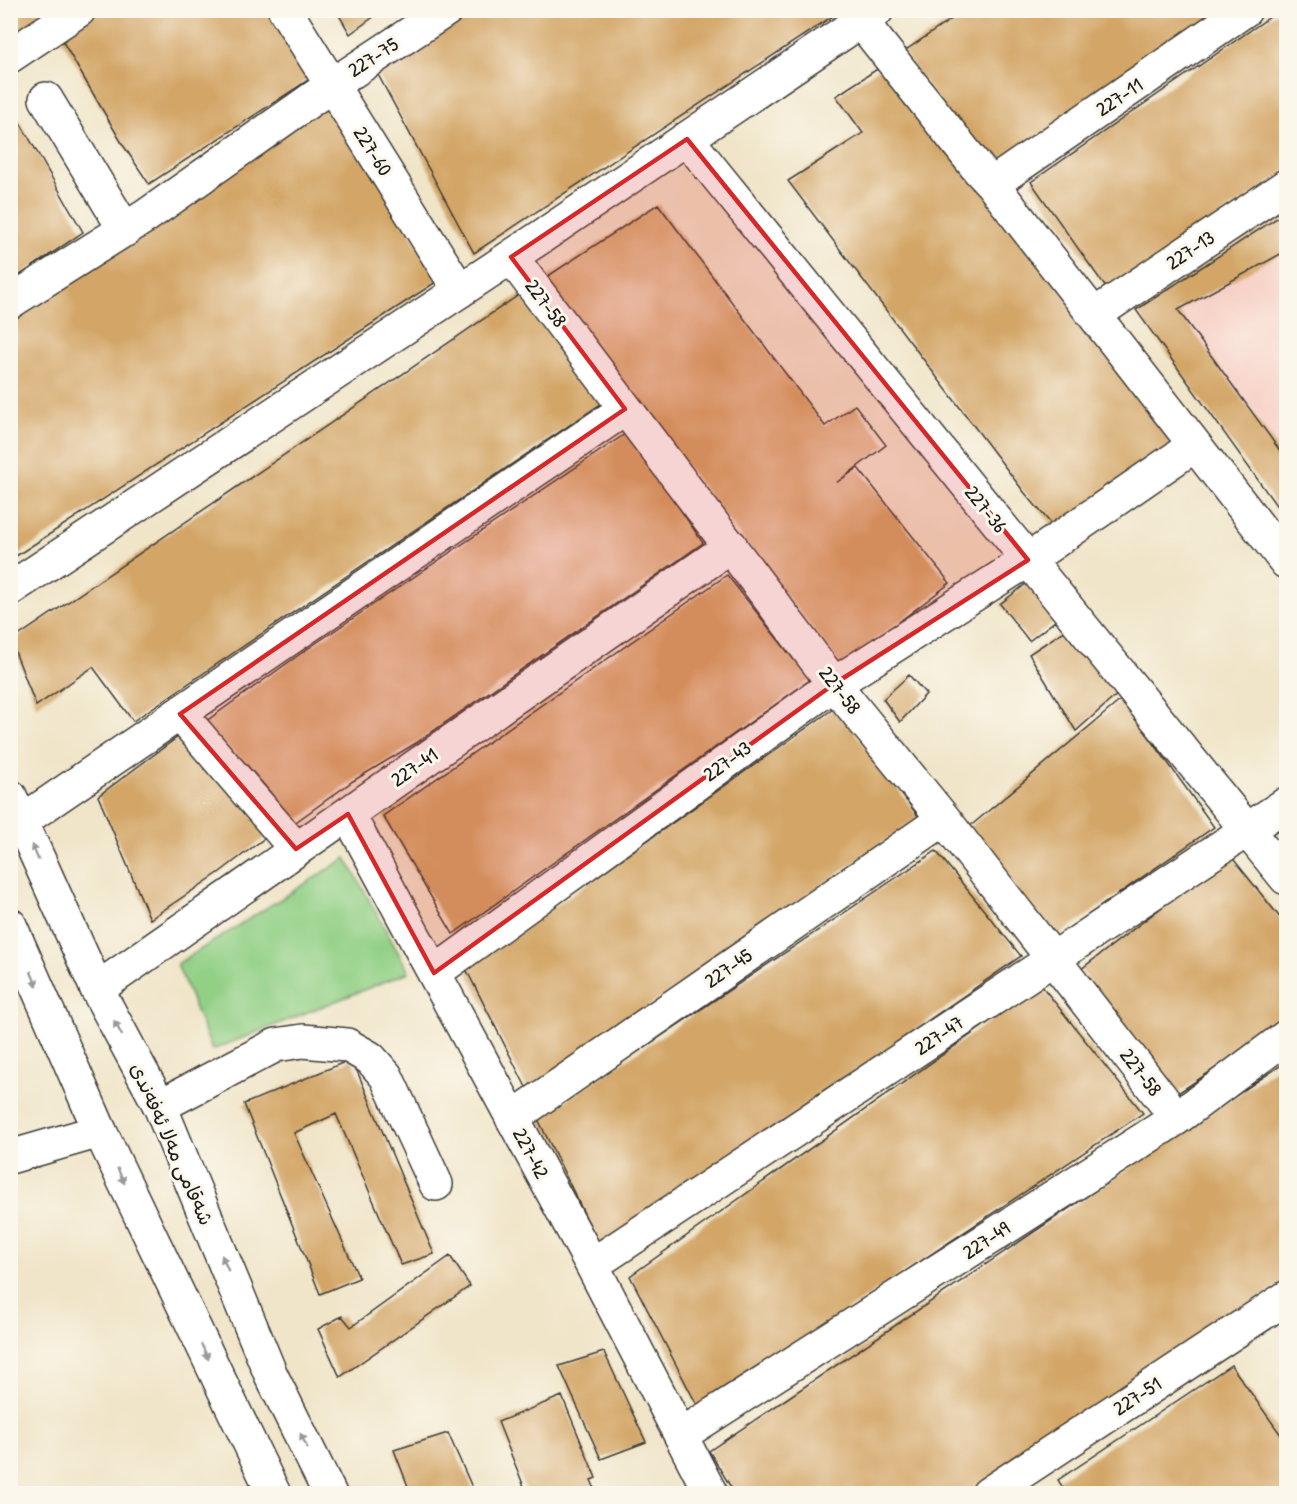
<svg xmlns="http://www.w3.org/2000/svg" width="1297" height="1504" viewBox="0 0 1297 1504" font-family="'Patrick Hand','Playpen Sans Arabic',sans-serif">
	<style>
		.built { fill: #f7d1c7 }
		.green { fill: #92d086; stroke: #577651; stroke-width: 1.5 }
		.building { fill: #d3a668 }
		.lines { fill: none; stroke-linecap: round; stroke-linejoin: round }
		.minor-casing { stroke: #3c3a36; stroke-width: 36 }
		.major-casing { stroke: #3c3a36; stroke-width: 36 }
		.minor { stroke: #fff; stroke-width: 33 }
		.major { stroke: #fff; stroke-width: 33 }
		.oneway { fill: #999 }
		.marked { fill: #d62828; fill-opacity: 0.2; stroke: #d62828; stroke-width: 4.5; stroke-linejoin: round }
		.labels { text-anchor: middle; stroke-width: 6; stroke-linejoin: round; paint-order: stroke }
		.street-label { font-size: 20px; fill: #1c1c1c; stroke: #fbf7ec }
	</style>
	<rect width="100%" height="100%" fill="#fbf7ec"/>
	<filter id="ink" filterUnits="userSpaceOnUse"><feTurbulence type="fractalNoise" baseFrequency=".0167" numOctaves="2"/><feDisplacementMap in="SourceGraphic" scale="12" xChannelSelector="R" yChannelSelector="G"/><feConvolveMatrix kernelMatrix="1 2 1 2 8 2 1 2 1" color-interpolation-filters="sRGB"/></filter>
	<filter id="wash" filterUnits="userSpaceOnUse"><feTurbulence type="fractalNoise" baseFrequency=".008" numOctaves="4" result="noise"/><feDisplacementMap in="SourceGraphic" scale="24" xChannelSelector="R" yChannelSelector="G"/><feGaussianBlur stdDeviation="1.35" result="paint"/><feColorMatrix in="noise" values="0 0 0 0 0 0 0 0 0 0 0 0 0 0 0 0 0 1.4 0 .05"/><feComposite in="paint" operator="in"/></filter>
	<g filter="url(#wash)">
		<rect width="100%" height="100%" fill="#f0e5c9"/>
		<!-- built -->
		<path class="built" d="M 1278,240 L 1286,250 L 1286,506 L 1155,323 Z"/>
		<!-- green -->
		<path class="green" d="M 346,858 L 409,972 L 212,1050 L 177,964 Z"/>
		<g id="blocks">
			<!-- building -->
			<path class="building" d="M 10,10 L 57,10 L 10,40 Z
				M 102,10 L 275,10 L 316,75 L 149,184 L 123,145 L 60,37 Z
				M 336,10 L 383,10 L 350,34 Z
				M 463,10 L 842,10 L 474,253 L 375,69 Z
				M 965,10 L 1228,10 L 993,177 L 903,52 Z
				M 1280,10 L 1286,10 L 1286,172 L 1109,292 L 1031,182 Z
				M 888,62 L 1180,442 L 1058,532 L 1024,492 L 788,181 L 863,133 L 836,96 Z
				M 331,102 L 439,280 L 10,560 L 10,317 Z
				M 10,105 L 83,232 L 10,282 Z
				M 658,204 L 825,426 L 855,405 L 886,445 L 836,483 L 858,468 L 950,583 L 841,666 L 542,280 Z
				M 1286,212 L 1286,251 L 1178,310 L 1286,459 L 1286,519 L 1136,310 Z
				M 526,290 L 605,401 L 133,721 L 93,667 L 36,706 L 11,641 Z
				M 628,432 L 703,543 L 416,743 L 353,781 L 293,824 L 269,791 L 246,764 L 202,724 L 303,652 Z
				M 727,575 L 810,680 L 453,934 L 383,816 Z
				M 1031,580 L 1060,617 L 1029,641 L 1000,604 Z
				M 1070,627 L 1120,692 L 1076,731 L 1029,654 Z
				M 909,675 L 926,694 L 900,722 L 883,699 Z
				M 1122,699 L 1214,827 L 1055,938 L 968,828 Z
				M 836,707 L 919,817 L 528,1091 L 466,969 Z
				M 182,734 L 270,834 L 220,872 L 150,919 L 98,796 Z
				M 936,851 L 1021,956 L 601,1248 L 538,1119 Z
				M 1230,855 L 1286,925 L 1286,1018 L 1251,1045 L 1178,1093 L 1080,970 Z
				M 1041,985 L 1143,1113 L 699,1409 L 630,1276 Z
				M 352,1059 L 434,1254 L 401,1265 L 336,1114 L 294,1133 L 359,1278 L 320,1294 L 244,1104 Z
				M 1286,1062 L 1286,1281 L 967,1494 L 735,1494 L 709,1451 Z
				M 450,1256 L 470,1286 L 340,1377 L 318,1329 L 342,1316 L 351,1327 Z
				M 604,1352 L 646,1442 L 601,1459 L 559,1366 Z
				M 1231,1365 L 1286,1442 L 1286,1494 L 1067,1494 L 1058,1480 Z
				M 562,1396 L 596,1478 L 591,1480 L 597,1494 L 527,1494 L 498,1422 Z
				M 448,1433 L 475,1494 L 411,1494 L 394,1450 Z"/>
		</g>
	</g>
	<g filter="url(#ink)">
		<use href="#blocks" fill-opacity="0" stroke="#3c3a36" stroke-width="1.5"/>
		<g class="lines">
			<defs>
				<path id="minor" d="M 285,10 L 460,291
					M 861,21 L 979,170 L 992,184 L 1286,562
					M 10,56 L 79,10
					M 46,99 L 125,230
					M 687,139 L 1286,878
					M 992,184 L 1245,10
					M 511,257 L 834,684 L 944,819 L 1177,1118
					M 10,302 L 146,216 L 332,85 L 446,10
					M 1094,315 L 1286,186
					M 10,589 L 541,237 L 877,10
					M 180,714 L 296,849
					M 348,814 L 592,1265 L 711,1494
					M 22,821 L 625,409
					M 434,973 L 834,684 L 1028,560 L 1195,445
					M 97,989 L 731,546
					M 160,1106 L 276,1045 L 303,1041 L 347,1045 L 370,1058 L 386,1076 L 436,1184
					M 512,1118 L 944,819
					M 10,1157 L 100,1131
					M 592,1265 L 1286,804
					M 681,1435 L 1177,1118 L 1286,1037
					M 988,1494 L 1286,1298"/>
				<path id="major" d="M 10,796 L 97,989 L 160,1106 L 271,1375 L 330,1494
					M 10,925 L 100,1131 L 274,1494"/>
			</defs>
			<!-- minor casing -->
			<use href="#minor" class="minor-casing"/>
			<!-- major casing -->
			<use href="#major" class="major-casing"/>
			<!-- minor -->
			<use href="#minor" class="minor"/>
			<!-- major -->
			<use href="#major" class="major"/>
		</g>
		<!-- one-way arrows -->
		<defs><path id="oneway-solid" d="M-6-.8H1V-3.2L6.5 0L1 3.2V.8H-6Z" transform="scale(1.5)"/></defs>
		<g class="oneway">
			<use href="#oneway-solid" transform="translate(35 852) rotate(-114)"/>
			<use href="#oneway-solid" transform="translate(34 979) rotate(67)"/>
			<use href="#oneway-solid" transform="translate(118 1028) rotate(-118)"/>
			<use href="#oneway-solid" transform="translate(121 1176) rotate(65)"/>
			<use href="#oneway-solid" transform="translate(225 1263) rotate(-113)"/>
			<use href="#oneway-solid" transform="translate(205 1352) rotate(65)"/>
			<use href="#oneway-solid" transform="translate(304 1441) rotate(-116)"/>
		</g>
	</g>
	<!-- marked area -->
	<path class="marked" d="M 687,139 L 1028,560 L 834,684 L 434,973 L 348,814 L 296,849 L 180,714 L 625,409 L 511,257 Z"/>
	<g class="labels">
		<!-- street labels -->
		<g class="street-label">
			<text transform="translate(373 57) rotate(-33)" y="7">227-75</text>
			<text transform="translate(1119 97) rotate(-34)" y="7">227-11</text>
			<text transform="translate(373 151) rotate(58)" y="7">227-60</text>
			<text transform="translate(1190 250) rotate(-34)" y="7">227-13</text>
			<text transform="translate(546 303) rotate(53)" y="7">227-58</text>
			<text transform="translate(986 509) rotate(51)" y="7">227-36</text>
			<text transform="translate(840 690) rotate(52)" y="7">227-58</text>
			<text transform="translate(727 761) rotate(-36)" y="7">227-43</text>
			<text transform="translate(414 767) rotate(-35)" y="7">227-41</text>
			<text transform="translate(728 968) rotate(-35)" y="7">227-45</text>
			<text transform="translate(939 1035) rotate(-34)" y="7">227-47</text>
			<text transform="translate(1141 1072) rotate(52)" y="7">227-58</text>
			<text transform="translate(172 1144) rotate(66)" y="7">شەقامی مەلا ئەفەندی</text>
			<text transform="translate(531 1153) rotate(62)" y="7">227-42</text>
			<text transform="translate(986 1240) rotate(-33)" y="7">227-49</text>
			<text transform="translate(1137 1396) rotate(-33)" y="7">227-51</text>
		</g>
	</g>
	<!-- margin -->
	<rect width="1297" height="1504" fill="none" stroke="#fbf7ec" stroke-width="36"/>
</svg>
